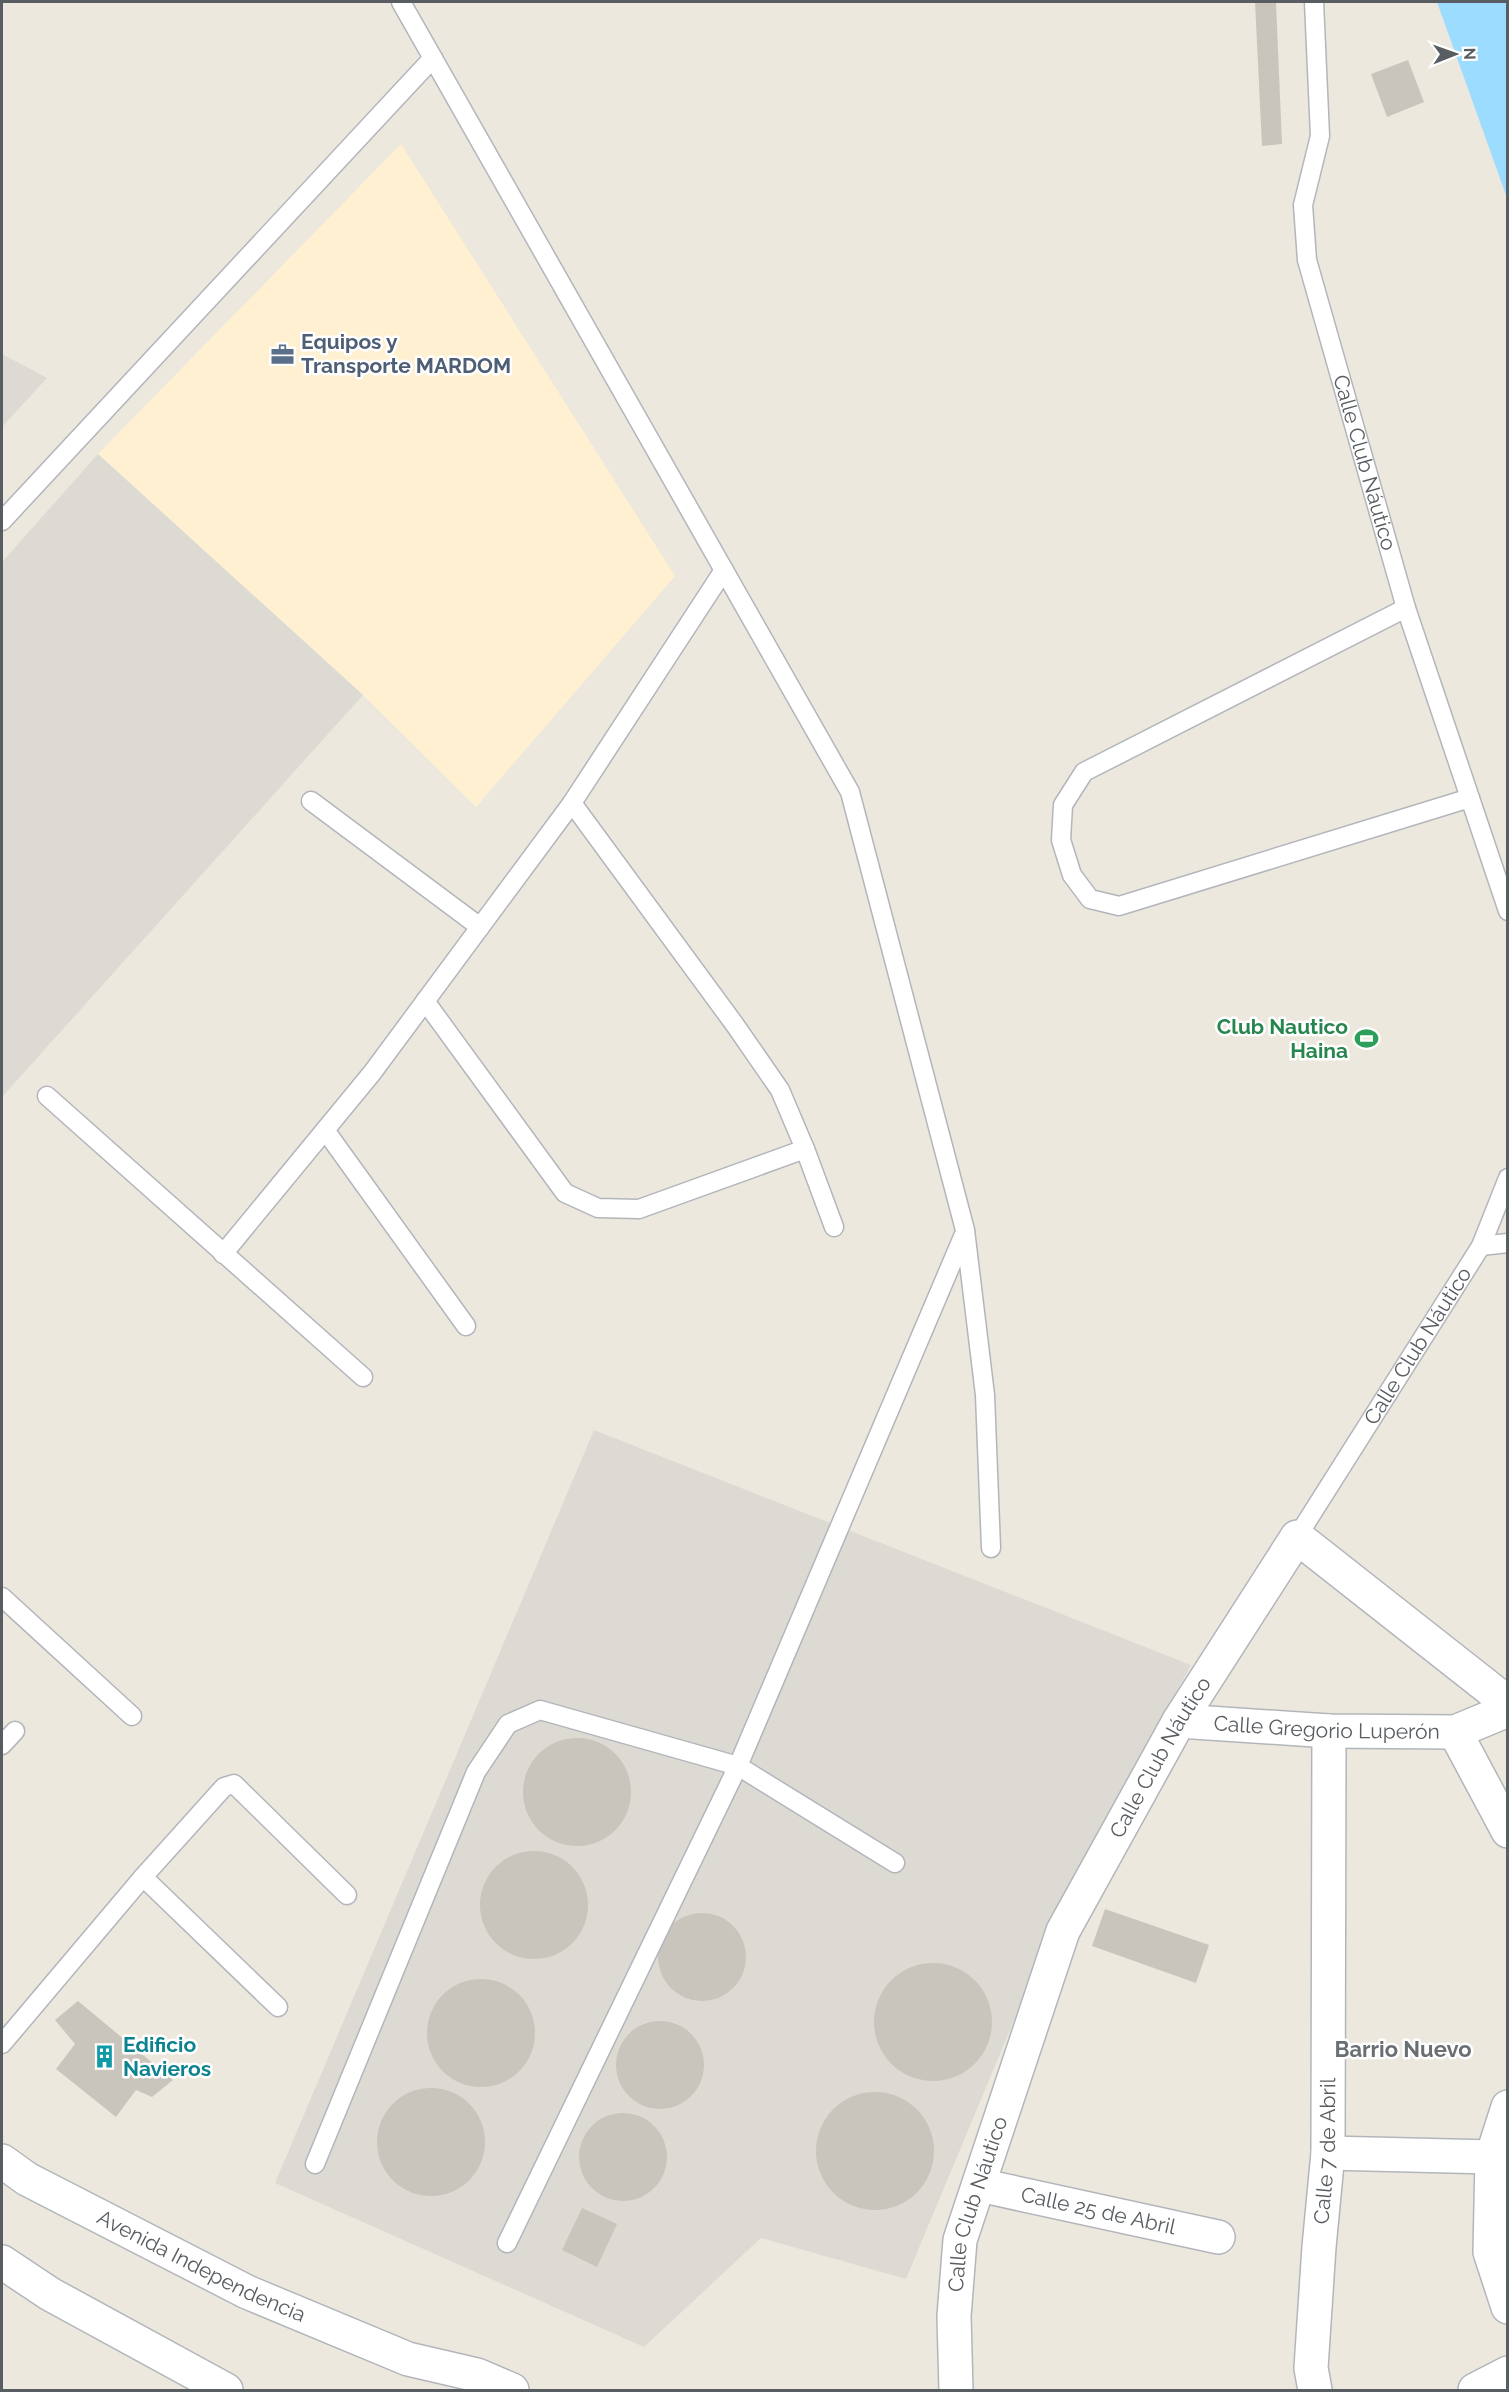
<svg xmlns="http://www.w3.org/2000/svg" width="1509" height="2392" viewBox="0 0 1509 2392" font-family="Raleway,sans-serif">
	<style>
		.commercial { fill: #fff0d1 }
		.industrial { fill: #dcdad3 }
		.water { fill: #9cdcff }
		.building { fill: #c9c5bd }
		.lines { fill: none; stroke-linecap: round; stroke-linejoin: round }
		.service-casing { stroke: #b2b6bb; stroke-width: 21 }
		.minor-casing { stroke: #b2b6bb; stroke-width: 36 }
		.tertiary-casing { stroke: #b2b6bb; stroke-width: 36 }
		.service { stroke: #fff; stroke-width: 18 }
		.minor { stroke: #fff; stroke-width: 33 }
		.tertiary { stroke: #fff; stroke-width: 33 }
		.labels { text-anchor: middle; stroke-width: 5; stroke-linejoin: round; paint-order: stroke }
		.service-label { font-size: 21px; font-weight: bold; fill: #4e5e75; stroke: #fff; text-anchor: start }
		.street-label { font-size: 21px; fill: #585d61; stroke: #fff }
		.leisure-label { font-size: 21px; font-weight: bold; fill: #27864d; stroke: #fff; text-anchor: end }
		.culture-label { font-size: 21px; font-weight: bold; fill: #0d838f; stroke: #fff; text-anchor: start }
		.neighbourhood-label { font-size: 22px; font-weight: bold; fill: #696f73; stroke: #fff }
	</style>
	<rect width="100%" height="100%" fill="#ede8de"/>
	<!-- commercial -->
	<path class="commercial" d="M 401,144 L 675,576 L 476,807 L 363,695 L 98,454 Z"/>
	<!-- industrial -->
	<path class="industrial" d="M 2,354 L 47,378 L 2,427 Z
		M 98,454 L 363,695 L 2,1097 L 2,562 Z
		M 594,1430 L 1191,1665 L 1074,1882 L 1030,1982 L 906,2279 L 761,2238 L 644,2347 L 275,2183 Z"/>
	<!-- water -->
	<path class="water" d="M 1437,2 L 1507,2 L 1507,198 Z"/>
	<!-- building -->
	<path class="building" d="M 1255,2 L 1276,2 L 1282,144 L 1262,146 Z
		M 1408,60 L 1424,102 L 1387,117 L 1371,74 Z
		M523 1792a54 54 0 1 1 108 0a54 54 0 1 1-108 0Z
		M480 1905a54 54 0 1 1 108 0a54 54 0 1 1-108 0Z
		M 1105,1909 L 1209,1945 L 1196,1983 L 1092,1946 Z
		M658 1957a44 44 0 1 1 88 0a44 44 0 1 1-88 0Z
		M874 2022a59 59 0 1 1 118 0a59 59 0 1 1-118 0Z
		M427 2033a54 54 0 1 1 108 0a54 54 0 1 1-108 0Z
		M 78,2001 L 173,2080 L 152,2097 L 136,2090 L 116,2117 L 56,2069 L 75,2044 L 55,2020 Z
		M616 2065a44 44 0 1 1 88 0a44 44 0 1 1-88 0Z
		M377 2142a54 54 0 1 1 108 0a54 54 0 1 1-108 0Z
		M816 2151a59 59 0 1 1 118 0a59 59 0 1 1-118 0Z
		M579 2157a44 44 0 1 1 88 0a44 44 0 1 1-88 0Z
		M 582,2208 L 617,2224 L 597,2267 L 562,2250 Z"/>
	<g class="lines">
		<defs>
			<g id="service">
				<path d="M 401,2 L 850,792 L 965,1230 L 985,1395 L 991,1548"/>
				<path id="s1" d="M 1314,2 L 1320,136 L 1303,205 L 1307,260 L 1406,608 L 1508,911"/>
				<path d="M 2,521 L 433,58"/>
				<path d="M 1406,608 L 1084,772 L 1063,805 L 1061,840 L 1072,875 L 1090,899 L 1119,906 L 1470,798"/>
				<path d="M 311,801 L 480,927"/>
				<path d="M 572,803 L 735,1025 L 780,1090 L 805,1149 L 834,1227"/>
				<path d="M 425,1001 L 565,1193 L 598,1208 L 639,1209 L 805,1149"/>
				<path d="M 47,1096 L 363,1377"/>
				<path d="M 325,1130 L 466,1326"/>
				<path d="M 1481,1246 L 1508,1243"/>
				<path d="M 223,1254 L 372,1073 L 572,803 L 724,570"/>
				<path id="s2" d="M 1297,1537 L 1481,1246 L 1508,1178"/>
				<path d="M 2,1597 L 132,1716"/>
				<path d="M 2,1745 L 15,1731"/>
				<path d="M 143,1877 L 278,2007"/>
				<path d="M 2,2044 L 143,1877 L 224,1787 L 234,1784 L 347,1895"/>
				<path d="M 315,2164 L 476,1772 L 508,1724 L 540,1710 L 738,1766 L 895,1863"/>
				<path d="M 507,2243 L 738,1766 L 965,1232"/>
			</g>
			<g id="minor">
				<path id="s3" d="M 1179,1721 L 1329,1731 L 1455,1732 L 1508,1710"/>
				<path d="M 1455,1732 L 1508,1831"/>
				<path d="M 1508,2107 L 1492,2157 L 1490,2252 L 1508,2307"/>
				<path d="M 1328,2153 L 1492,2157"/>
				<path id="s4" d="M 979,2185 L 1218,2237"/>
				<path id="s5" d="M 956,2390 L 954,2316 L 960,2240 L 1063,1931 L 1179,1721 L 1297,1537 L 1508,1703"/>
				<path id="s6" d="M 1315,2390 L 1311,2368 L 1319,2247 L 1328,2153 L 1329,1731"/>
				<path d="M 1475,2390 L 1508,2373"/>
			</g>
			<g id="tertiary">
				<path id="s7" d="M 2,2161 L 27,2179 L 247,2292 L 408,2359 L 477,2375 L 512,2390"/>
				<path d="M 2,2262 L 50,2294 L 226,2390"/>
			</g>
		</defs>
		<!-- service casing -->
		<use href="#service" class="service-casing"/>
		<!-- minor casing -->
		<use href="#minor" class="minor-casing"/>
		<!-- tertiary casing -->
		<use href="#tertiary" class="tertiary-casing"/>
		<!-- service -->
		<use href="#service" class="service"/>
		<!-- minor -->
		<use href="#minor" class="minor"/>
		<!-- tertiary -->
		<use href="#tertiary" class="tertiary"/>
	</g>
	<!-- icons -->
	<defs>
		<symbol id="office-bare" viewBox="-9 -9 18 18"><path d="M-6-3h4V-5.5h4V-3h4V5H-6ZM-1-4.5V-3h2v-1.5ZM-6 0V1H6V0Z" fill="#5c6f8a" stroke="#fff" stroke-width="2.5" paint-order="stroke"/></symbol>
		<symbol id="stadium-bare" viewBox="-9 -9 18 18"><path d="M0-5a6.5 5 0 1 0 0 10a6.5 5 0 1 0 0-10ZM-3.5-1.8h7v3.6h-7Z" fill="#2e9e5b" stroke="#fff" stroke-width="2.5" paint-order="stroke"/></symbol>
		<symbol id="building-bare" viewBox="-9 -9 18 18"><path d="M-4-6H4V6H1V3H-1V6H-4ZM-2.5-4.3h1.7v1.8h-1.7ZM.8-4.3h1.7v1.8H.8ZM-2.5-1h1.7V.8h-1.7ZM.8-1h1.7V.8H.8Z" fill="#0f9aa8" stroke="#fff" stroke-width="2.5" paint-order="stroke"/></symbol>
	</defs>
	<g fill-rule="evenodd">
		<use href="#office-bare" x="266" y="338" width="33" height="33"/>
		<use href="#stadium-bare" x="1350" y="1022" width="33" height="33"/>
		<use href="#building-bare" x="88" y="2040" width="33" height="33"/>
	</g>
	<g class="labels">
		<!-- service labels -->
		<g class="service-label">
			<text x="301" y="349">Equipos y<tspan x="301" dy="24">Transporte MARDOM</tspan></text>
		</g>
		<!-- street labels -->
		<g class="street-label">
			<text dy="7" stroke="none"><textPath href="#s1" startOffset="471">Calle Club Náutico</textPath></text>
			<text dy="7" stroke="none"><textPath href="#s2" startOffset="226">Calle Club Náutico</textPath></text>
			<text dy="7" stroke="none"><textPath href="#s3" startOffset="148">Calle Gregorio Luperón</textPath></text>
			<text dy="7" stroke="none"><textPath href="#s5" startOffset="675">Calle Club Náutico</textPath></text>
			<text dy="7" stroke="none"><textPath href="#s6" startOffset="240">Calle 7 de Abril</textPath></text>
			<text dy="7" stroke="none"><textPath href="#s5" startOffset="189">Calle Club Náutico</textPath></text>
			<text dy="7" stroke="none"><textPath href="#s4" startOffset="122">Calle 25 de Abril</textPath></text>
			<text dy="7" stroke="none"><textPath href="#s7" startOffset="226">Avenida Independencia</textPath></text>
		</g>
		<!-- leisure labels -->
		<g class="leisure-label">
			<text x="1348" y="1034">Club Nautico<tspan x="1348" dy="24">Haina</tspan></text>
		</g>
		<!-- culture labels -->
		<g class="culture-label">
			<text x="123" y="2052">Edificio<tspan x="123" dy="24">Navieros</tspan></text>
		</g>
		<!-- neighbourhood labels -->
		<g class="neighbourhood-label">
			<text x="1403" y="2057">Barrio Nuevo</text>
		</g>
	</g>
	<!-- border -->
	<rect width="1509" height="2392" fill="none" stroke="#585d61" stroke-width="6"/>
	<!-- north arrow -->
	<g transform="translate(1455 54) rotate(89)" stroke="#ffffff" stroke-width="4.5" paint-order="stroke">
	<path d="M0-4.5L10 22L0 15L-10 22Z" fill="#585d61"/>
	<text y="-9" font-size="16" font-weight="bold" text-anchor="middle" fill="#585d61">N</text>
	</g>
</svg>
